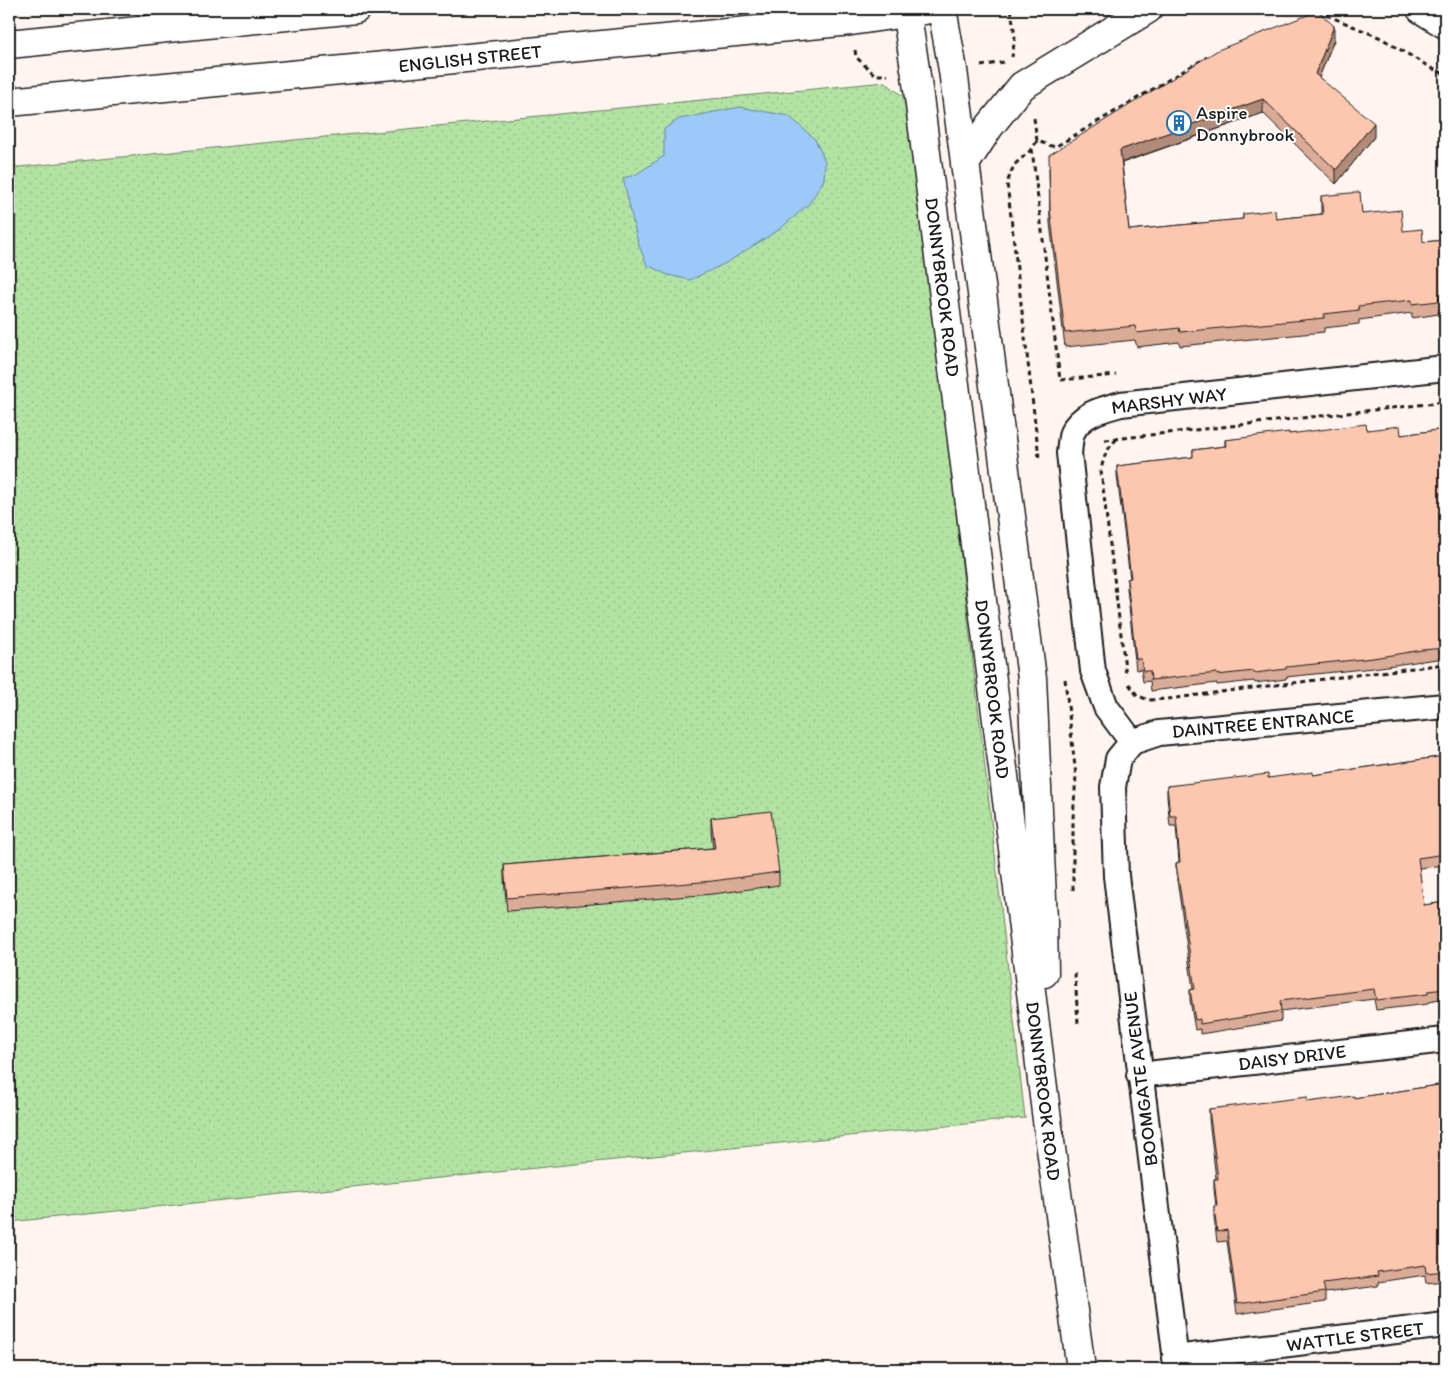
<svg xmlns="http://www.w3.org/2000/svg" width="1454" height="1378" viewBox="0 0 1454 1378" font-family="Itim,sans-serif">
	<style>
		.grass { fill: url(#grass-dots); stroke: #688060 }
		.water { fill: #9cc9f7; stroke: #69849f }
		.lines { fill: none; stroke-linecap: round; stroke-linejoin: round }
		.street-casing { stroke: #1c1c1c; stroke-width: 28 }
		.secondary-casing { stroke: #1c1c1c; stroke-width: 31 }
		.path { stroke: #1c1c1c; stroke-width: 3; stroke-dasharray: 5 4; stroke-linecap: butt }
		.street { stroke: #fff; stroke-width: 24 }
		.secondary { stroke: #fff; stroke-width: 28 }
		.wall { fill: #daab96; stroke: #1c1c1c }
		.shaded-wall { fill: #b18b7a; stroke: #1c1c1c }
		.building { fill: #fdc7af; stroke: #1c1c1c }
		.labels { text-anchor: middle; stroke-width: 4; stroke-linejoin: round; paint-order: stroke }
		.street-label { font-size: 19px; fill: #1c1c1c; stroke: #fff }
		.poi-label { font-size: 19px; fill: #1c1c1c; stroke: #fff; text-anchor: start }
	</style>
	<defs>
		<pattern id="grass-dots" width="8" height="8" patternUnits="userSpaceOnUse" patternTransform="scale(1.25)"><rect width="8" height="8" fill="#b3e3a3"/><path d="M2 2h.1M6 6h.1" fill="none" stroke="#99c28c" stroke-width="1.8" stroke-linecap="round"/></pattern>
	</defs>
	<rect width="100%" height="100%" fill="#fff4ef"/>
	<filter id="ink" filterUnits="userSpaceOnUse"><feTurbulence type="fractalNoise" baseFrequency=".02" numOctaves="2"/><feDisplacementMap in="SourceGraphic" scale="10" xChannelSelector="R" yChannelSelector="G"/><feConvolveMatrix kernelMatrix="1 2 1 2 8 2 1 2 1" color-interpolation-filters="sRGB"/></filter>
	<g filter="url(#ink)">
		<!-- grass -->
		<path class="grass" d="M 885,82 L 909,101 L 1025,1118 L 9,1222 L 9,168 Z"/>
		<!-- water -->
		<path class="water" d="M 740,107 L 789,116 L 815,139 L 825,161 L 824,180 L 809,204 L 780,229 L 726,263 L 690,280 L 668,275 L 647,265 L 638,243 L 623,178 L 635,175 L 664,156 L 664,129 L 679,119 Z"/>
		<g class="lines">
			<defs>
				<path id="street" d="M 1132,742 L 1106,707 L 1093,671 L 1069,453 C 1070,447 1070,439 1072,433 C 1080,414 1103,409 1121,404 L 1445,368
					M 1139,1075 L 1445,1040
					M 1175,1358 L 1445,1325
					M 1177,1369 L 1116,876 L 1113,787 L 1118,759 L 1132,742 L 1159,733 L 1445,706"/>
				<path id="secondary" d="M 906,9 L 918,89 L 1046,1112 L 1081,1369
					M 942,9 L 953,70 L 1032,678 L 1043,921 L 1044,973
					M 1421,9 L 1445,24
					M 9,44 L 356,9
					M 9,102 L 851,21 L 925,10
					M 965,164 L 989,127 L 1022,86 L 1148,9"/>
			</defs>
			<!-- street casing -->
			<use href="#street" class="street-casing"/>
			<!-- secondary casing -->
			<use href="#secondary" class="secondary-casing"/>
			<!-- path -->
			<path class="path" d="M 1011,9 L 1015,37 L 1012,57
				M 1318,16 L 1324,14 L 1381,38 L 1431,68 L 1445,74
				M 855,50 L 856,57 L 875,75 L 888,75
				M 981,66 L 1004,62
				M 1034,118 L 1037,141 L 1055,147 L 1207,57
				M 1037,141 L 1032,149 L 1060,380 L 1116,375
				M 1032,149 L 1014,165 L 1007,183 L 1039,457
				M 1117,439 C 1107,448 1103,458 1101,471 L 1126,676
				M 1105,440 L 1445,402
				M 1065,679 L 1076,776 L 1073,818 L 1073,890
				M 1129,684 L 1137,695 L 1148,700 L 1168,699 L 1236,690 L 1445,664
				M 1075,973 L 1078,1024"/>
			<!-- street -->
			<use href="#street" class="street"/>
			<!-- secondary -->
			<use href="#secondary" class="secondary"/>
		</g>
		<!-- wall -->
		<path class="wall" d="M 1334,40 L 1319,77 L 1374,137 L 1336,184 L 1263,113 L 1122,163 L 1129,230 L 1243,219 L 1243,214 L 1276,219 L 1321,214 L 1321,196 L 1403,231 L 1423,242 L 1445,240 L 1445,309 L 1439,310 L 1439,314 L 1412,318 L 1412,313 L 1359,320 L 1359,324 L 1324,328 L 1324,332 L 1180,346 L 1179,342 L 1137,347 L 1135,340 L 1065,347 L 1050,223 L 1049,168 Z
			M 1445,429 L 1445,658 L 1422,661 L 1373,668 L 1286,677 L 1286,679 L 1255,683 L 1254,681 L 1217,685 L 1217,683 L 1151,691 L 1150,681 L 1143,682 L 1141,669 L 1136,670 L 1127,589 L 1127,579 L 1130,579 L 1117,476 L 1117,466 L 1193,457 L 1193,450 L 1225,446 L 1225,440 L 1289,434 L 1367,430 L 1401,435 Z
			M 1445,756 L 1445,865 L 1419,868 L 1424,905 L 1445,902 L 1445,999 L 1428,1002 L 1428,1004 L 1376,1010 L 1374,999 L 1281,1011 L 1281,1021 L 1200,1034 L 1200,1029 L 1195,1030 L 1190,1000 L 1190,990 L 1193,989 L 1176,873 L 1176,863 L 1179,862 L 1176,826 L 1170,826 L 1167,796 L 1167,786 L 1313,775 Z
			M 711,818 L 779,872 L 779,885 L 713,894 L 507,911 L 504,878 L 504,865 L 713,848 L 711,831 Z
			M 1445,1084 L 1445,1179 L 1444,1179 L 1445,1189 L 1445,1281 L 1426,1283 L 1425,1275 L 1378,1282 L 1378,1286 L 1325,1293 L 1325,1302 L 1237,1314 L 1227,1241 L 1217,1242 L 1214,1217 L 1214,1206 L 1216,1206 L 1214,1189 L 1214,1179 L 1216,1179 L 1209,1119 L 1209,1109 L 1307,1102 L 1354,1098 Z"/>
		<!-- shaded-wall -->
		<path class="shaded-wall" d="M 1334,26 L 1334,40 L 1315,88 L 1315,74 Z
			M 1263,99 L 1263,113 L 1120,163 L 1120,150 Z
			M 1374,123 L 1374,137 L 1336,184 L 1336,170 Z"/>
		<!-- building -->
		<path class="building" d="M 1318,11 L 1334,26 L 1315,74 L 1374,123 L 1336,170 L 1263,99 L 1120,150 L 1129,230 L 1243,219 L 1243,214 L 1275,210 L 1276,219 L 1323,214 L 1321,196 L 1360,192 L 1362,214 L 1401,210 L 1403,231 L 1422,229 L 1423,242 L 1445,240 L 1445,295 L 1439,296 L 1439,301 L 1412,304 L 1412,300 L 1358,306 L 1359,310 L 1324,314 L 1324,318 L 1180,332 L 1179,328 L 1137,333 L 1135,326 L 1065,333 L 1050,209 L 1049,155 L 1218,50 Z
			M 1366,424 L 1367,430 L 1400,426 L 1401,435 L 1445,429 L 1445,648 L 1422,650 L 1373,658 L 1286,667 L 1286,669 L 1255,673 L 1254,671 L 1217,675 L 1217,673 L 1151,680 L 1150,671 L 1143,671 L 1141,659 L 1136,659 L 1127,579 L 1131,578 L 1117,466 L 1193,457 L 1193,450 L 1226,446 L 1225,440 L 1289,432 L 1289,434 Z
			M 1445,756 L 1445,854 L 1418,858 L 1424,905 L 1445,902 L 1445,989 L 1428,991 L 1428,994 L 1376,1000 L 1374,989 L 1280,1001 L 1281,1011 L 1200,1024 L 1200,1019 L 1195,1020 L 1190,990 L 1195,989 L 1176,863 L 1180,862 L 1176,816 L 1170,816 L 1167,786 L 1268,774 L 1268,778 L 1313,772 L 1313,775 Z
			M 771,811 L 779,872 L 713,881 L 507,898 L 504,865 L 715,848 L 711,818 Z
			M 1445,1084 L 1445,1169 L 1442,1169 L 1445,1189 L 1445,1271 L 1426,1273 L 1425,1265 L 1377,1272 L 1378,1276 L 1323,1283 L 1325,1292 L 1237,1304 L 1227,1230 L 1217,1232 L 1214,1206 L 1217,1206 L 1214,1179 L 1218,1179 L 1209,1109 L 1307,1097 L 1307,1102 L 1354,1096 L 1354,1098 Z
			M 1445,1368 L 1445,1369 L 1434,1369 Z"/>
	</g>
	<!-- icons -->
	<defs>
		<symbol id="building-ring" viewBox="-11 -11 22 22"><circle r="9.5" fill="#fff" stroke="#1f6fb2" stroke-width="1.5"/><path d="M-4-6H4V6H1V3H-1V6H-4ZM-2.5-4.3h1.7v1.8h-1.7ZM.8-4.3h1.7v1.8H.8ZM-2.5-1h1.7V.8h-1.7ZM.8-1h1.7V.8H.8Z" fill="#1f6fb2"/></symbol>
	</defs>
	<g fill-rule="evenodd">
		<use href="#building-ring" x="1165" y="109" width="28" height="28"/>
	</g>
	<g class="labels">
		<!-- street labels -->
		<g class="street-label">
			<text transform="translate(470 58) rotate(-6)" y="7">ENGLISH STREET</text>
			<text transform="translate(943 287) rotate(83)" y="7">DONNYBROOK ROAD</text>
			<text transform="translate(1169 400) rotate(-7)" y="7">MARSHY WAY</text>
			<text transform="translate(993 689) rotate(83)" y="7">DONNYBROOK ROAD</text>
			<text transform="translate(1263 723) rotate(-5)" y="7">DAINTREE ENTRANCE</text>
			<text transform="translate(1292 1057) rotate(-7)" y="7">DAISY DRIVE</text>
			<text transform="translate(1140 1079) rotate(-97)" y="7">BOOMGATE AVENUE</text>
			<text transform="translate(1044 1091) rotate(83)" y="7">DONNYBROOK ROAD</text>
			<text transform="translate(1355 1336) rotate(-7)" y="7">WATTLE STREET</text>
		</g>
		<!-- poi labels -->
		<g class="poi-label">
			<text x="1196" y="119">Aspire<tspan x="1196" dy="22">Donnybrook</tspan></text>
		</g>
	</g>
	<!-- margin -->
	<rect width="1454" height="1378" fill="none" stroke="#fff" stroke-width="30"/>
	<rect x="15" y="15" width="1424" height="1348" fill="none" stroke="#1c1c1c" stroke-width="2" filter="url(#ink)"/>
</svg>
